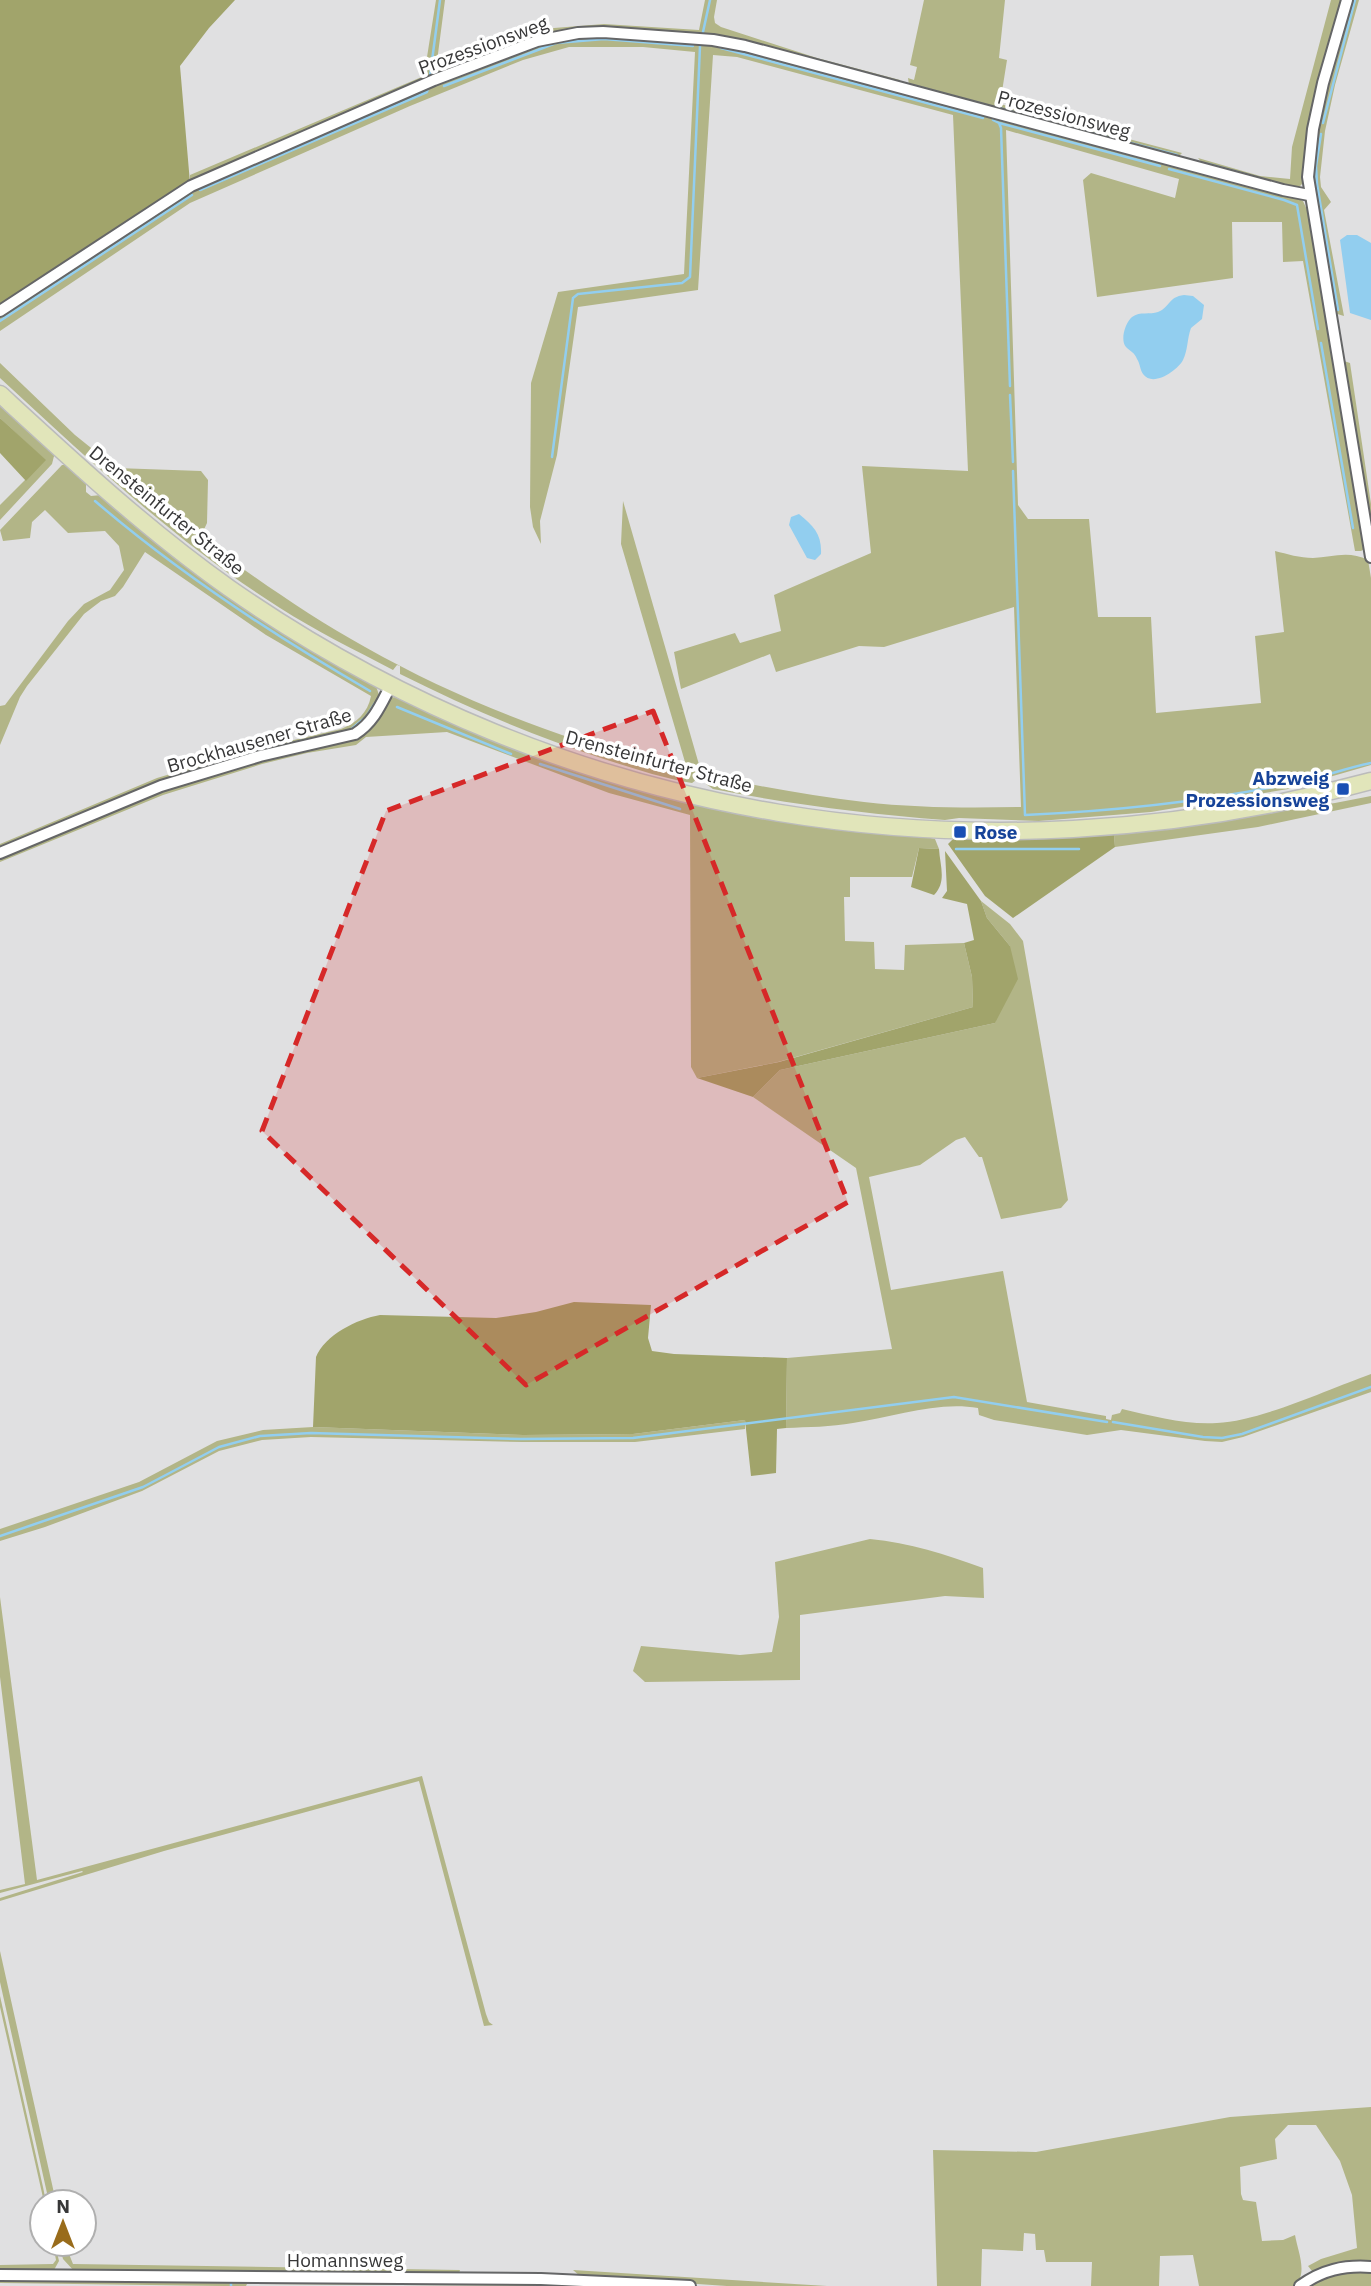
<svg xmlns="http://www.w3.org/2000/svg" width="1371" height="2286" viewBox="0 0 1371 2286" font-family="'IBM Plex Sans',sans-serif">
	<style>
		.green { fill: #b2b587 }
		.forest { fill: #a1a46b }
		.water { fill: #92ceef }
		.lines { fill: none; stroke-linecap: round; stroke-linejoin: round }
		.stream { stroke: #92ceef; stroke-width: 2.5 }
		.minor-casing { stroke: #656667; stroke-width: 14 }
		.primary-casing { stroke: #bbb; stroke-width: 19 }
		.minor { stroke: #fff; stroke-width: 10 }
		.primary { stroke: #e1e5ba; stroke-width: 16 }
		.marked { fill: #d62828; fill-opacity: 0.2; stroke: #d62828; stroke-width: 5; stroke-dasharray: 14 9; stroke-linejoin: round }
		.transit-dot { fill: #1a4fb4; stroke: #fff; stroke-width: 2.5 }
		.labels { text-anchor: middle; stroke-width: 7; stroke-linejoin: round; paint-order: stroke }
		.street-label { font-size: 19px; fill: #373738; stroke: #fff }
		.transit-label { font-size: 19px; font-weight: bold; fill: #164399; stroke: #fff; text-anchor: end }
	</style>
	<rect width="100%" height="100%" fill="#e0e0e1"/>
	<!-- green -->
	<path class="green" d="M 436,0 L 445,0 L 436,69 L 554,28 L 604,24 L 699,30 L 705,0 L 717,0 L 714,17 L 715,23 L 721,27 L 817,58 L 900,80 L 899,83 L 745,43 L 553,34 L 190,183 L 190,175 L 424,76 Z
		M 924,0 L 1005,0 L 999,58 L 1007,60 L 1000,104 L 1039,114 L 1037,119 L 909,85 L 908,78 L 914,80 L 917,67 L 910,65 Z
		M 1331,0 L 1343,0 L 1303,183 L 1298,188 L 1283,187 L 1204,165 L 1198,158 L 1260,176 L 1290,179 L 1292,147 Z
		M 1350,0 L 1359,0 L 1335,85 L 1325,131 L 1320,177 L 1321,187 L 1331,202 L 1324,210 L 1344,316 L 1334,313 L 1311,183 L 1316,131 Z
		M 579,35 L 713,43 L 1293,196 L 1303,201 L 1307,210 L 1366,548 L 1361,551 L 1355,551 L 1303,261 L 1283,262 L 1282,222 L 1232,222 L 1233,278 L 1097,297 L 1083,180 L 1091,173 L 1175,198 L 1179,179 L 1006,130 L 1018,505 L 1028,519 L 1089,519 L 1098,617 L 1151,617 L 1156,713 L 1261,703 L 1255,636 L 1284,632 L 1275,551 C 1287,554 1300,558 1313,558 C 1332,557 1349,550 1368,560 L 1371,578 L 1371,765 L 1288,789 L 1151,812 L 1039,821 L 959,818 L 945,820 C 867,814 790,804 713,789 L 706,784 L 705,775 C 758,786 811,796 864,802 C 916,808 968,808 1021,807 L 1014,607 L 884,647 L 859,646 L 776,672 L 770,654 L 681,689 L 674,652 L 735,633 L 740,643 L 781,631 L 774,595 L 871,553 L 862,466 L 968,471 L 953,115 L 737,57 L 713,55 L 698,290 L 578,307 L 557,455 L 540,521 L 541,544 L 533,527 L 530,507 L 531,383 L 558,292 L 684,274 L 695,52 L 643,47 L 569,47 L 523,60 L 410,106 L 190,203 L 0,331 L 0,317 L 192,187 L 436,82 L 539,43 Z
		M 1053,119 L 1182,153 L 1179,156 L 1171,157 L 1057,126 Z
		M 1341,360 L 1350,363 L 1371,504 L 1371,536 Z
		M 0,363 L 75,435 L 116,468 L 201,471 L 208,480 L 207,523 L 200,538 C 254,577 307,615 365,647 C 464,703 572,743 682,771 L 685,762 L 621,544 L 623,501 L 700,768 L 696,780 L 692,783 C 662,778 632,768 604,759 C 533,736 466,707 400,674 L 400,666 L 397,665 L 393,670 C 355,650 316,631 280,608 C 177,543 89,460 0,378 Z
		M 0,402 L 55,452 L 52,464 L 0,520 L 0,505 L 45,460 L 0,418 Z
		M 62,465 L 66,465 L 86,482 L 86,492 L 91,496 L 101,495 C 185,569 278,632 376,686 L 379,695 L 372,714 L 354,731 L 260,754 L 0,851 L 0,844 L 157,778 L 251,750 L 341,729 C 356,723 368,713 371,696 L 266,635 L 145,552 L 123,587 L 115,596 L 101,601 L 84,614 L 27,686 L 20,697 L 0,745 L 0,706 L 5,705 L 68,621 L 84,604 L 110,590 L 124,570 L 119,546 L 105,531 L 68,533 L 45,510 L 32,522 L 30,538 L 3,541 L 0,530 Z
		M 395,697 C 492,738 591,779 694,803 C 749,815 805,824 861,831 C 885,835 911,833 935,839 L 939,849 L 919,848 L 912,877 L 850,877 L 850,897 L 844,897 L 845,941 L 874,942 L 875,969 L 904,970 L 905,945 L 964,943 L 972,977 L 973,1007 L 778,1062 L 697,1078 L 691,1067 L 690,815 L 609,793 L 447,732 L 366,737 L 356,745 L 307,753 L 262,764 L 163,795 L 0,862 L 0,856 L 162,789 L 260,759 L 355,737 L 369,730 L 390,698 Z
		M 1371,796 L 1371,803 L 1258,827 L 1115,847 L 1114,835 L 1335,803 Z
		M 981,901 L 1010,924 L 1023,941 L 1068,1200 L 1061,1208 L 1001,1219 L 982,1157 L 979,1157 L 965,1137 L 956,1140 L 920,1165 L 869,1177 L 891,1290 L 1003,1271 L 1027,1402 L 1106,1416 L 1106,1419 L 1111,1420 L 1112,1415 L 1120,1413 L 1122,1409 C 1153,1416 1185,1425 1217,1423 C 1261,1421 1329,1389 1371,1374 L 1371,1392 L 1243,1437 L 1222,1442 L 1205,1441 L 1121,1430 L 1087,1435 L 994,1420 L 979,1415 L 978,1408 C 937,1401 894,1417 853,1423 C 831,1427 808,1427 786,1428 L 787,1358 L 892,1349 L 856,1168 L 753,1097 L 780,1070 L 995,1023 L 1010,946 L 987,918 Z
		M 745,1420 L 745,1429 L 635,1442 L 523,1442 L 311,1437 L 262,1440 L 219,1451 L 142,1491 L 45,1527 L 0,1541 L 0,1529 L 139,1482 L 217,1441 L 263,1430 L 313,1427 L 523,1435 L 633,1434 Z
		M 870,1539 C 910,1543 945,1554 983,1568 L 984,1598 L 945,1596 L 800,1615 L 800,1680 L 645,1682 L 633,1671 L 641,1646 L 740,1655 L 772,1652 L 779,1617 L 775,1562 Z
		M 0,1597 L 37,1880 L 422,1776 L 486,2014 L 489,2022 L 493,2025 L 484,2026 L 419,1781 L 164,1851 L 0,1901 L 0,1898 L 83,1872 L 82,1871 L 0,1893 L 0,1890 L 25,1884 L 0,1677 Z
		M 0,1951 L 56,2202 L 49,2202 L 0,1982 Z
		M 0,1996 L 43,2187 L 46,2202 L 44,2202 L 0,2007 Z
		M 1371,2107 L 1371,2264 L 1318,2271 L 1312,2271 L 1308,2266 L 1321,2259 L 1357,2248 L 1352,2195 L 1340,2161 L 1316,2125 L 1288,2125 L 1275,2139 L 1277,2159 L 1240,2167 L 1241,2194 L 1243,2200 L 1256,2202 L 1262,2241 L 1283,2240 L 1295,2235 C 1298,2252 1308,2273 1295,2286 L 1199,2286 L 1193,2255 L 1160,2256 L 1159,2286 L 1091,2286 L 1092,2262 L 1046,2262 L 1044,2250 L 1036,2250 L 1035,2234 L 1024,2233 L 1023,2251 L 982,2249 L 981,2286 L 937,2286 L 933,2150 L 1036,2152 L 1230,2117 Z
		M 53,2244 L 55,2244 L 59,2261 L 54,2270 L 46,2273 L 0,2273 L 0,2265 L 53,2264 L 56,2260 Z
		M 59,2244 L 65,2244 L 73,2264 L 460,2270 L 459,2273 L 75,2272 L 63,2259 Z
		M 573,2270 L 827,2286 L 727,2286 L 580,2276 Z
		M 1343,2271 L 1371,2272 L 1371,2286 L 1306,2286 L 1313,2281 Z
		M 0,2278 L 531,2282 L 535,2286 L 247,2284 L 246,2286 L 224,2286 L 0,2283 Z"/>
	<!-- forest -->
	<path class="forest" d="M 0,0 L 235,0 L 209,28 L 180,66 L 190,183 L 0,307 Z
		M 0,418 L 46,460 L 26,481 L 0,453 Z
		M 1114,835 L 1115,847 L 1013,918 L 985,896 L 948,844 L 954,838 L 1041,839 Z
		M 919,848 L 939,849 C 940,866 947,882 934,895 L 911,887 Z
		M 945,851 L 981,901 L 987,918 L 1010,946 L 1018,979 L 995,1023 L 780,1070 L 753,1097 L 697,1078 L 779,1062 L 973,1007 L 972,977 L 964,943 L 974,940 L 967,904 L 942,898 L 947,891 Z
		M 574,1302 L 651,1305 L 648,1338 L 652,1351 L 674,1354 L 787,1358 L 786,1428 L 777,1429 L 776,1473 L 751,1476 L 745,1420 L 633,1434 L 523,1435 L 313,1427 L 316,1357 C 325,1335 357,1319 380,1315 L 496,1318 L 536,1312 Z"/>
	<!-- water -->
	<path class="water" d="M 1347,235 L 1357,235 L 1371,243 L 1371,320 L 1350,313 L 1341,247 L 1340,240 Z
		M 1184,295 L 1193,296 L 1204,305 L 1202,319 L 1191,328 C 1187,339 1188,350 1183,360 C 1178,370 1153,388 1143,374 C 1140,370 1140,363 1137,359 C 1135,353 1130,351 1126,347 C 1120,340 1125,323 1132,317 C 1140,311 1150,315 1158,312 C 1170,307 1168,297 1184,295 Z
		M 799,514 C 814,526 822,535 821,554 L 815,560 L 807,558 L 789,525 L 791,517 Z"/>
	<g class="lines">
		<!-- stream -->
		<path class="stream" d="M 703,32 L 710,0
			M 721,48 L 983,118
			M 430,76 L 440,0
			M 444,86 L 556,43 L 604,39 L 693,46
			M 915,86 L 993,107
			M 999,108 L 1035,118
			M 993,120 L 999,123 L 1001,128 L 1010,386
			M 999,123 L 1160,166
			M 1323,123 L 1355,0
			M 1061,125 L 1177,155
			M 1321,134 L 1316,166 L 1317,184 L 1338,310
			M 1208,164 L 1269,181
			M 1169,169 L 1284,200 L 1297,205 L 1318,329
			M 200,190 L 427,92 L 428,88
			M 0,321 L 192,195
			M 1321,343 L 1353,528
			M 1010,395 L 1013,462
			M 552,457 L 573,298 L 578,294 L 682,283 L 690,277 L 700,46
			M 1013,471 L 1025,815 C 1117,811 1209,801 1298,782 C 1323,777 1346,768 1371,763
			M 95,501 C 180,574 273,635 370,691
			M 397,707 L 511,754
			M 349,731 L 366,717 L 375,703
			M 278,747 L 305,740
			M 540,764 L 680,809
			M 170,778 L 231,759
			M 956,849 L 1079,849
			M 1113,1422 L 1203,1437 L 1222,1438 L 1242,1434 L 1371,1387
			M 0,1536 L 143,1487 L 219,1447 L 260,1436 L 311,1433 L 521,1439 L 633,1438 L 954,1397 L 1107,1422
			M 231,2283 L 231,2286"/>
		<defs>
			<path id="minor" d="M 1347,0 L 1323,83 L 1313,129 L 1308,177 L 1371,557
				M 0,311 L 191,186 L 434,80 L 537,41 L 578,33 L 603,32 L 713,40 L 745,46 L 1283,190 L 1309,195
				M 0,853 L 161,786 L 260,756 L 355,734 C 374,722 381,704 391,685
				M 0,2275 L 541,2279 L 690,2286
				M 1300,2286 C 1322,2270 1344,2265 1371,2267"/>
			<path id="primary" d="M 0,394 C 74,462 147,530 229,588 C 566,823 976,888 1371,781"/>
		</defs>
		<!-- minor casing -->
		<use href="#minor" class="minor-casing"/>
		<!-- primary casing -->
		<use href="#primary" class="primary-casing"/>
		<!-- minor -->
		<use href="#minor" class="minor"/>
		<!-- primary -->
		<use href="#primary" class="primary"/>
	</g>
	<!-- marked area -->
	<path class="marked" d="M 653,711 L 848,1202 L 526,1385 L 262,1131 L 386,811 Z"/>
	<!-- markers -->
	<g class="transit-dot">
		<rect x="1336" y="782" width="14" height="14" rx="3.5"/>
		<rect x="953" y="825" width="14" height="14" rx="3.5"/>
	</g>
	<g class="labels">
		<!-- street labels -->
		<g class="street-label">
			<text transform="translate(483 45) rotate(-20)" y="7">Prozessionsweg</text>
			<text transform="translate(1064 114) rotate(15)" y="7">Prozessionsweg</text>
			<text transform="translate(167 510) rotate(39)" y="7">Drensteinfurter Straße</text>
			<text transform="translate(259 740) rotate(-16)" y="7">Brockhausener Straße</text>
			<text transform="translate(659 761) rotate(15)" y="7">Drensteinfurter Straße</text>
			<text x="345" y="2267">Homannsweg</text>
		</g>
		<!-- transit labels -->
		<g class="transit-label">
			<text x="1329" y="785">Abzweig<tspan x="1329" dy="22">Prozessionsweg</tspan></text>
			<text x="974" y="839" text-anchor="start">Rose</text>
		</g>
	</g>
	<!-- north arrow -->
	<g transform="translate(63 2223)"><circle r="33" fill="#ffffff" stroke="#afafaf" stroke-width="2"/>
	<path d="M0-5L12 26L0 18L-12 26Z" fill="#996c1b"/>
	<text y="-10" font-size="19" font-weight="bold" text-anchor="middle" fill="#373738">N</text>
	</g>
</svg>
